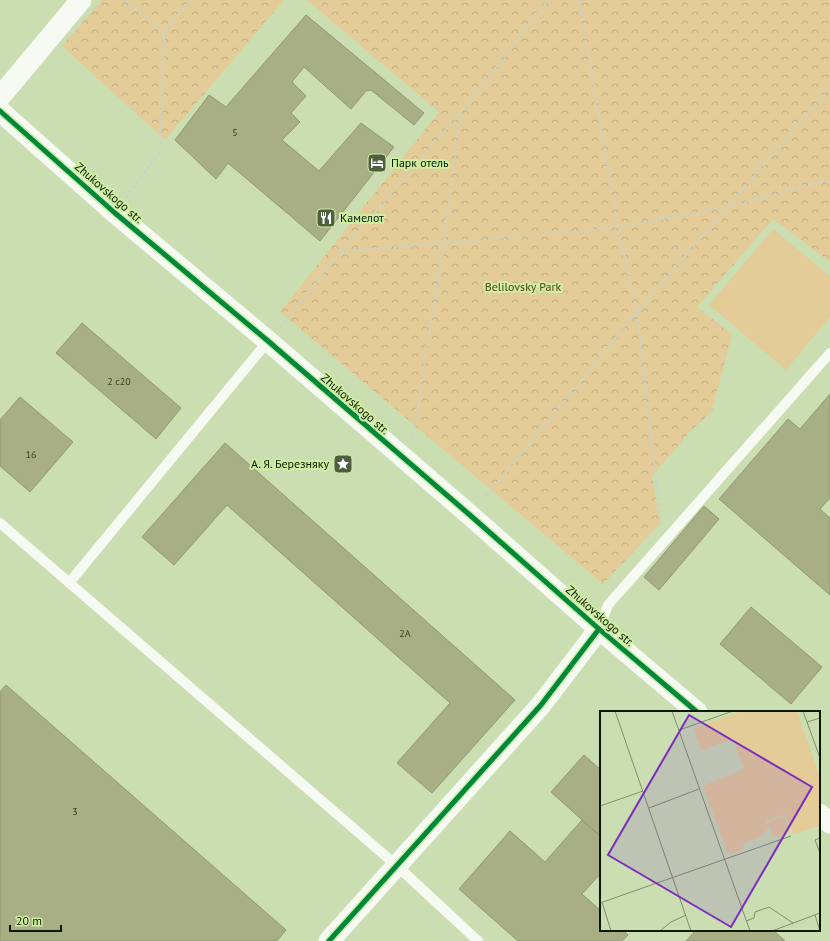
<svg xmlns="http://www.w3.org/2000/svg" width="830" height="941" viewBox="0 0 830 941" font-family="'PT Sans',sans-serif">
	<style>
		.park { fill: url(#park-crowns) }
		.pitch { fill: #e3cc97 }
		.building { fill: #a8af85; stroke: #909874 }
		.lines { fill: none; stroke-linecap: round; stroke-linejoin: round }
		.path { stroke: #ccd2c4; stroke-width: 2.5; stroke-dasharray: 3 3; stroke-linecap: butt }
		.service { stroke: #f7faf3; stroke-width: 10 }
		.minor { stroke: #f7faf3; stroke-width: 21 }
		.cycleway-casing { stroke: #cdefa1; stroke-width: 8 }
		.cycleway { stroke: #00873e; stroke-width: 5 }
		.labels { text-anchor: middle; stroke-width: 4; stroke-linejoin: round; paint-order: stroke }
		.number-label { font-size: 10px; fill: #343e21 }
		.poi-label { font-size: 12px; fill: #0d1800; stroke: #cdefa1; text-anchor: start }
		.street-label { font-size: 12px; fill: #0d1800; stroke: #cdefa1 }
		.park-label { font-size: 12px; fill: #593b17; stroke: #cdefa1 }
		.inset-road { fill: none; stroke: #7f8f6b; stroke-width: 1 }
		.view { fill: #7b2cbf; fill-opacity: 0.15; stroke: #7b2cbf; stroke-width: 2 }
		.inset-edge { fill: none; stroke: #0d1800; stroke-width: 2 }
	</style>
	<defs>
		<pattern id="park-crowns" width="20" height="18" patternUnits="userSpaceOnUse"><rect width="20" height="18" fill="#e3cc97"/><path d="M2 6a3 3 0 1 1 6 0M12 15a3 3 0 1 1 6 0" fill="none" stroke="#c2ae80"/></pattern>
	</defs>
	<rect width="100%" height="100%" fill="#cbdeb2"/>
	<!-- park -->
	<path class="park" d="M 102,0 L 284,0 L 165,140 L 62,46 Z
		M 307,0 L 830,0 L 830,262 L 773,219 L 697,307 L 732,334 L 712,411 L 687,435 L 652,476 L 660,524 L 603,584 L 280,312 L 439,112 Z"/>
	<!-- pitch -->
	<path class="pitch" d="M 773,229 L 830,276 L 830,317 L 786,370 L 709,305 Z"/>
	<!-- building -->
	<path class="building" d="M 306,15 L 424,113 L 414,125 L 371,90 L 366,91 L 351,109 L 304,67 L 292,82 L 306,96 L 291,113 L 300,122 L 282,140 L 319,171 L 361,123 L 394,147 L 320,241 L 228,163 L 216,179 L 175,140 L 209,95 L 226,107 Z
		M 82,323 L 181,408 L 156,439 L 56,353 Z
		M 830,394 L 830,498 L 820,509 L 830,518 L 830,595 L 719,499 L 788,419 L 800,429 Z
		M 20,397 L 73,442 L 30,492 L 0,466 L 0,420 Z
		M 225,443 L 515,700 L 432,793 L 397,763 L 450,703 L 227,505 L 174,565 L 142,537 Z
		M 704,506 L 719,519 L 659,590 L 644,577 Z
		M 751,607 L 822,667 L 791,704 L 720,644 Z
		M 6,685 L 286,930 L 277,941 L 0,941 L 0,692 Z
		M 584,755 L 601,770 L 601,837 L 551,792 Z
		M 582,820 L 601,837 L 601,873 L 582,894 L 601,911 L 601,930 L 623,930 L 628,935 L 622,941 L 518,941 L 459,889 L 510,831 L 545,862 Z
		M 696,930 L 773,930 L 785,941 L 686,941 Z"/>
	<g class="lines">
		<!-- path -->
		<path class="path" d="M 125,0 L 164,32 L 191,0
			M 579,0 L 618,227 L 637,312 L 661,525
			M 126,198 L 160,152 L 164,32
			M 340,252 L 618,227 L 727,207 L 830,179
			M 280,327 L 340,252 L 459,114
			M 412,441 L 444,243 L 460,114 L 548,0
			M 482,501 L 637,312 L 830,87"/>
		<!-- service -->
		<path class="service" d="M 0,523 L 396,865 L 478,941
			M 69,583 L 268,341
			M 599,629 L 608,605 L 830,353"/>
		<!-- minor -->
		<path class="minor" d="M 0,97 L 81,0
			M 0,111 L 115,213 L 268,341 L 471,516 L 599,629 L 697,712
			M 819,814 L 830,823
			M 329,941 L 541,705 L 599,629"/>
		<defs>
			<path id="cycleway" d="M 0,111 L 115,213 L 268,341 L 471,516 L 599,629 L 697,712
				M 329,941 L 541,705 L 599,629"/>
		</defs>
		<!-- cycleway casing -->
		<use href="#cycleway" class="cycleway-casing"/>
		<!-- cycleway -->
		<use href="#cycleway" class="cycleway"/>
	</g>
	<!-- icons -->
	<defs>
		<symbol id="hotel-square" viewBox="-11 -11 22 22"><rect x="-9" y="-9" width="18" height="18" rx="4" fill="#505d3e" stroke="#cdefa1"/><path d="M-6-4.5h1.5V1H6V5H4.5V3h-9V5H-6ZM-4 0a1.8 1.8 0 1 1 3.6 0ZM.5 0V-2.5h3Q6-2.5 6 0Z" fill="#fff"/></symbol>
		<symbol id="restaurant-square" viewBox="-11 -11 22 22"><rect x="-9" y="-9" width="18" height="18" rx="4" fill="#505d3e" stroke="#cdefa1"/><path d="M-5-6h1v4h1v-4h1v4h1v-4h1v5L-1.5 .5V6h-2V.5L-5-1ZM5-6V6H3V1.5H1.5Q1.5-4 5-6Z" fill="#fff"/></symbol>
		<symbol id="sight-square" viewBox="-11 -11 22 22"><rect x="-9" y="-9" width="18" height="18" rx="4" fill="#505d3e" stroke="#cdefa1"/><path d="M0-6L1.8-2.2L6-1.7L2.9 1.2L3.7 5.4L0 3.3L-3.7 5.4L-2.9 1.2L-6-1.7L-1.8-2.2Z" fill="#fff"/></symbol>
	</defs>
	<g fill-rule="evenodd">
		<use href="#hotel-square" x="366" y="152" width="22" height="22"/>
		<use href="#restaurant-square" x="315" y="207" width="22" height="22"/>
		<use href="#sight-square" x="332" y="453" width="22" height="22"/>
	</g>
	<g class="labels">
		<!-- number labels -->
		<g class="number-label">
			<text x="235" y="136">5</text>
			<text x="119" y="385">2 с20</text>
			<text x="31" y="458">16</text>
			<text x="405" y="637">2А</text>
			<text x="75" y="815">3</text>
		</g>
		<!-- poi labels -->
		<g class="poi-label">
			<text x="391" y="167">Парк отель</text>
			<text x="340" y="222">Камелот</text>
			<text x="329" y="468" text-anchor="end">А. Я. Березняку</text>
		</g>
		<!-- street labels -->
		<g class="street-label">
			<text transform="translate(109 193) rotate(41)" y="4">Zhukovskogo str.</text>
			<text transform="translate(355 404) rotate(41)" y="4">Zhukovskogo str.</text>
			<text transform="translate(600 616) rotate(41)" y="4">Zhukovskogo str.</text>
		</g>
		<!-- park labels -->
		<g class="park-label">
			<text x="523" y="291">Belilovsky Park</text>
		</g>
	</g>
	<!-- overview -->
	<g transform="translate(600 711)">
		<rect width="220" height="220" fill="#cbdeb2"/>
		<path d="M 141,0 L 197,0 L 220,66 L 220,115 L 193,123 L 185,103 L 166,110 L 169,117 L 159,127 L 145,131 L 142,139 L 128,143 L 103,75 L 144,58 L 133,28 L 101,39 L 94,17 Z" fill="#e3cc97"/>
		<path d="M 184,105 L 190,121 L 174,127 L 168,111 Z" fill="#e3cc97"/>
		<path class="inset-road" d="M 15,0 L 91,220M 72,0 L 150,220M 203,0 L 220,47M 207,11 L 220,7M 79,19 L 133,0M 0,95 L 43,80M 49,97 L 99,78M 220,127 L 215,129 L 220,142M 2,191 L 11,220M 0,192 L 191,125M 215,204 L 220,220M 146,210 L 154,207 L 155,201 L 169,196 L 193,212M 60,220 L 71,211 L 86,204M 172,220 L 220,202"/>
		<path class="view" d="M 89,4 L 212,76 L 131,216 L 8,144 Z"/>
		<rect width="220" height="220" class="inset-edge"/>
	</g>
	<!-- scale -->
	<path d="M10 925v6h51v-6" fill="none" stroke="#0d1800" stroke-width="2"/>
	<text x="16" y="925" font-size="12" fill="#0d1800" stroke="#cdefa1" stroke-width="3" paint-order="stroke">20 m</text>
</svg>
